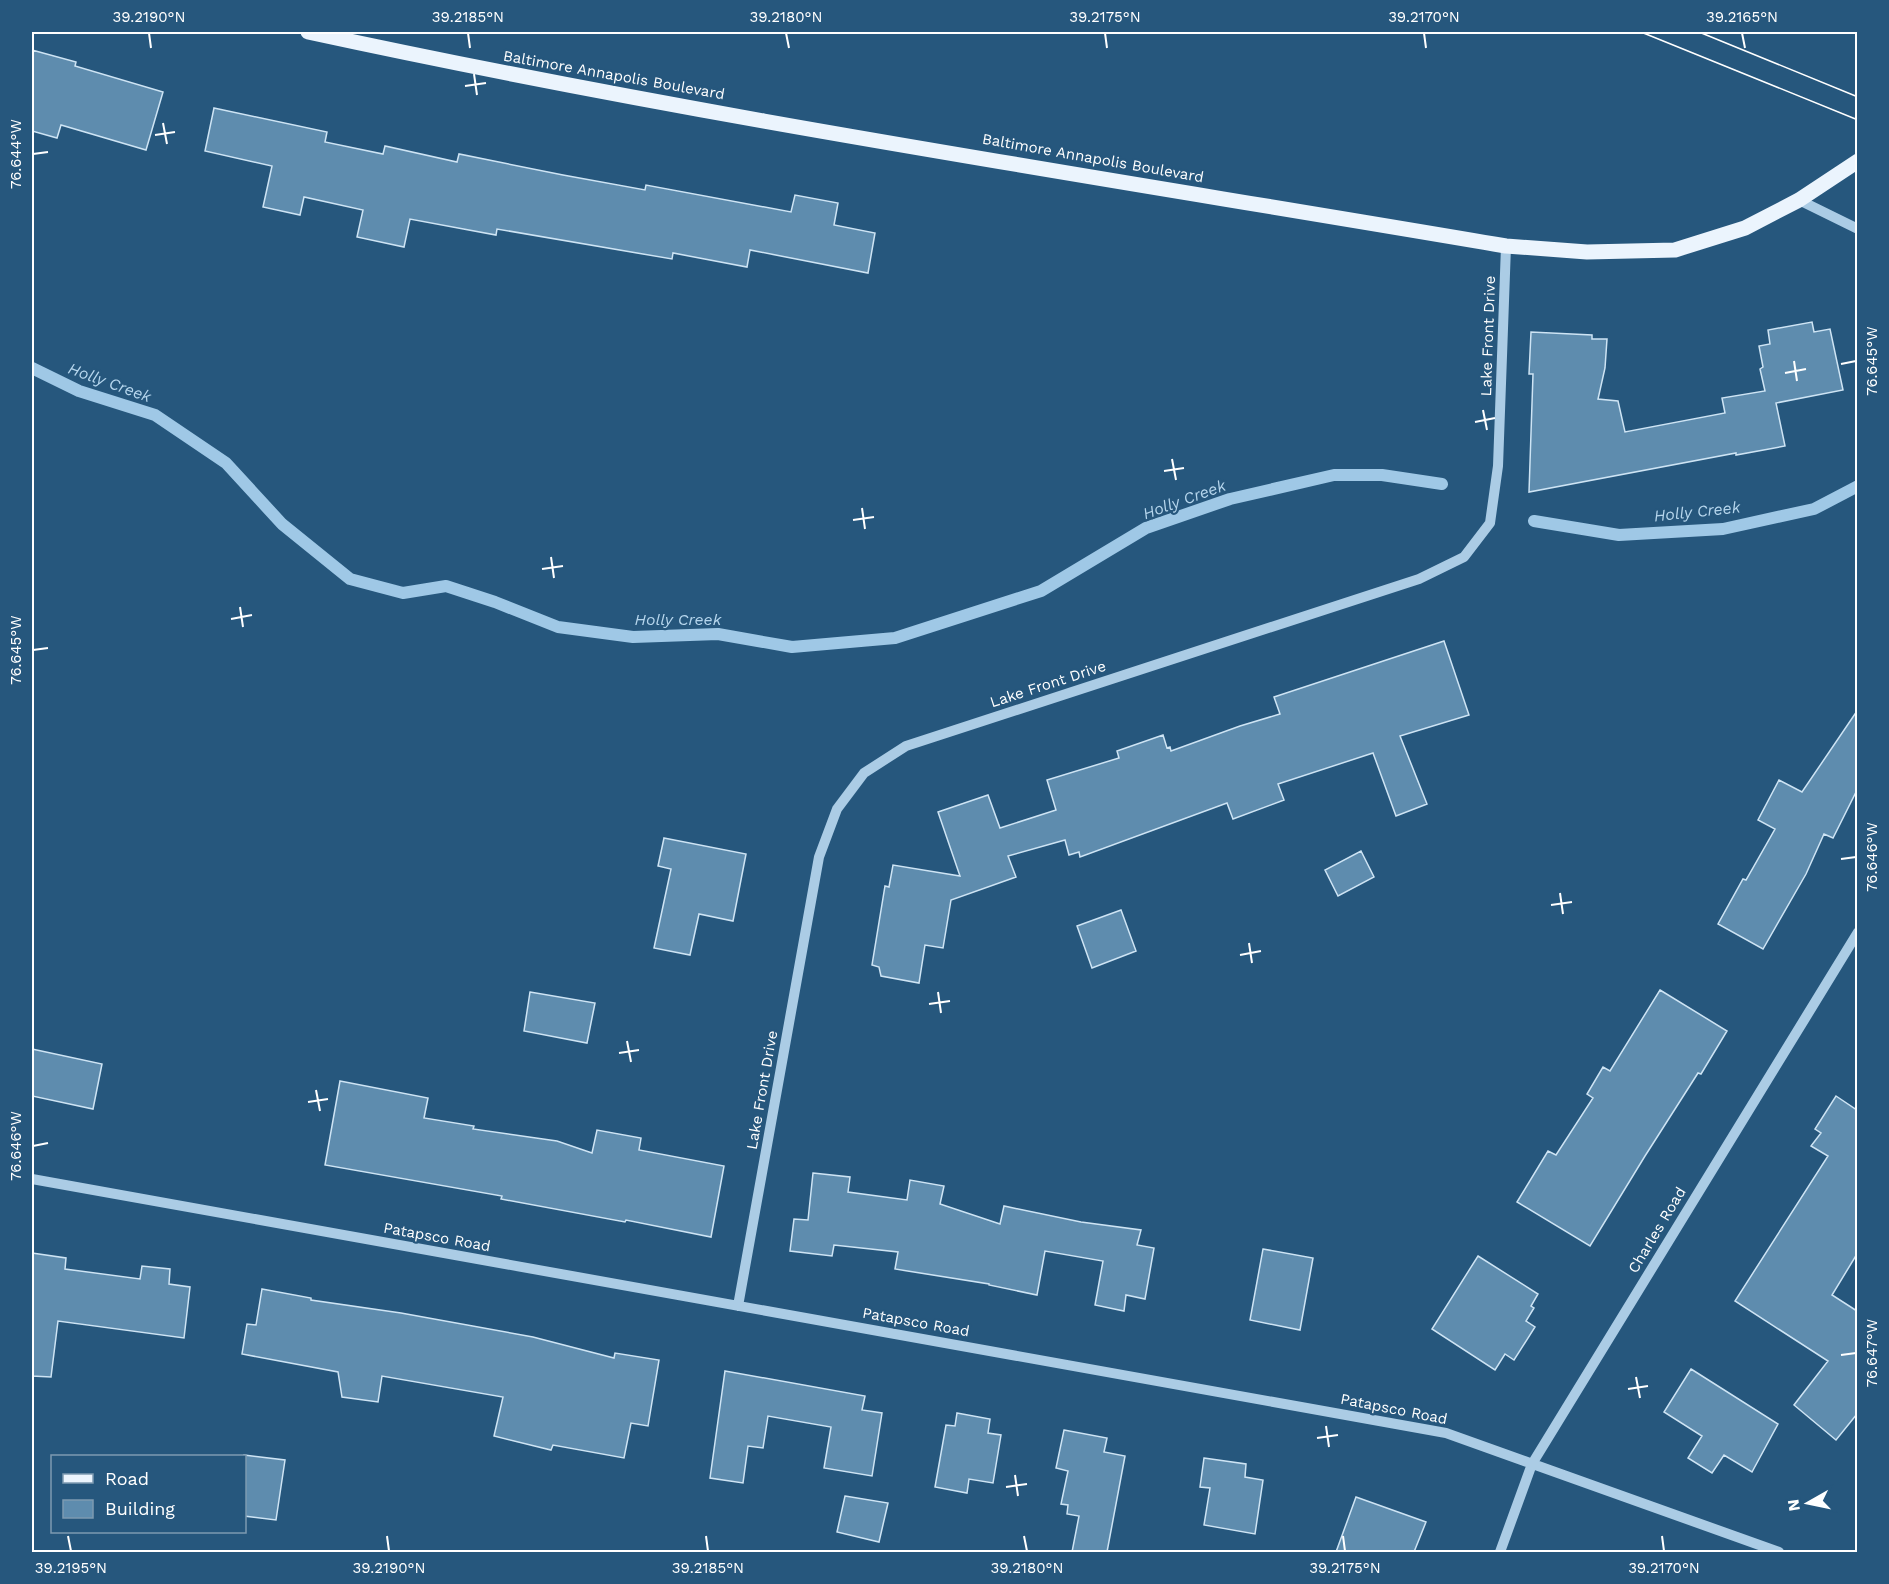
<svg xmlns="http://www.w3.org/2000/svg" width="1889" height="1584" viewBox="0 0 1889 1584" font-family="'Work Sans',sans-serif">
	<style>
		.lines { fill: none; stroke-linecap: round; stroke-linejoin: round }
		.stream { stroke: #9fc8e6; stroke-width: 12 }
		.building { fill: #5e8cae; stroke: #cee4f4; stroke-width: 1.5 }
		.minor { stroke: #abcce5; stroke-width: 10 }
		.major { stroke: #ebf4fd; stroke-width: 15 }
		.tram { stroke: #fff; stroke-width: 1.5 }
		.ticks { fill: none; stroke: #fff; stroke-width: 2 }
		.labels { text-anchor: middle; stroke-width: 4.5; stroke-linejoin: round; paint-order: stroke }
		.street-label { font-size: 15px; fill: #fff; stroke: #26577d }
		.water-label { font-size: 16px; font-style: italic; fill: #b6d6ed; stroke: #26577d }
		.neatline { fill: none; stroke: #fff; stroke-width: 2 }
		.ticks-label { font-size: 15px; text-anchor: middle; fill: #fff }
	</style>
	<rect width="100%" height="100%" fill="#26577d"/>
	<g class="lines">
		<!-- stream -->
		<path class="stream" d="M 32,368 L 79,391 L 155,415 L 226,463 L 282,524 L 350,579 L 403,593 L 446,586 L 495,602 L 558,627 L 633,637 L 718,634 L 792,647 L 895,638 L 1041,591 L 1146,528 L 1230,499 L 1334,475 L 1382,475 L 1442,484
			M 1534,521 L 1619,535 L 1723,529 L 1814,509 L 1858,486"/>
	</g>
	<!-- building -->
	<path class="building" d="M 32,50 L 76,62 L 75,66 L 163,92 L 146,150 L 61,125 L 57,138 L 32,131 Z
		M 214,108 L 327,132 L 325,142 L 383,154 L 385,146 L 457,162 L 459,154 L 563,175 L 645,190 L 646,185 L 791,212 L 795,195 L 838,203 L 834,225 L 875,233 L 868,273 L 750,250 L 747,267 L 673,253 L 672,259 L 497,229 L 496,235 L 410,219 L 404,247 L 357,237 L 363,210 L 304,197 L 300,215 L 263,207 L 272,166 L 205,151 Z
		M 1812,322 L 1814,332 L 1830,329 L 1843,390 L 1776,403 L 1785,446 L 1736,455 L 1736,453 L 1529,492 L 1533,374 L 1529,374 L 1531,332 L 1592,335 L 1592,339 L 1607,339 L 1605,368 L 1598,399 L 1618,401 L 1625,432 L 1725,413 L 1722,398 L 1765,391 L 1760,369 L 1763,367 L 1759,346 L 1770,344 L 1768,330 Z
		M 1444,641 L 1469,715 L 1400,736 L 1427,804 L 1396,816 L 1373,753 L 1278,784 L 1284,800 L 1233,819 L 1227,803 L 1080,857 L 1079,852 L 1069,855 L 1065,840 L 1008,856 L 1016,877 L 951,900 L 943,948 L 925,945 L 919,983 L 881,976 L 879,967 L 872,965 L 885,886 L 889,887 L 893,865 L 960,876 L 938,812 L 988,795 L 1000,828 L 1056,810 L 1047,780 L 1119,758 L 1117,751 L 1163,735 L 1167,748 L 1170,747 L 1171,751 L 1240,726 L 1280,714 L 1274,697 Z
		M 1857,711 L 1857,790 L 1833,838 L 1824,834 L 1806,874 L 1763,949 L 1718,924 L 1743,879 L 1746,880 L 1775,829 L 1758,820 L 1779,780 L 1802,792 Z
		M 664,838 L 746,854 L 733,921 L 699,914 L 690,955 L 654,948 L 671,869 L 658,866 Z
		M 1361,851 L 1374,877 L 1338,896 L 1325,870 Z
		M 1121,910 L 1136,951 L 1092,968 L 1077,926 Z
		M 1660,990 L 1727,1031 L 1701,1074 L 1698,1073 L 1645,1156 L 1590,1246 L 1517,1202 L 1548,1151 L 1556,1155 L 1593,1098 L 1587,1094 L 1603,1067 L 1610,1071 Z
		M 530,992 L 595,1003 L 587,1043 L 524,1031 Z
		M 32,1049 L 102,1064 L 93,1109 L 32,1096 Z
		M 340,1081 L 428,1098 L 424,1118 L 474,1126 L 473,1129 L 557,1141 L 592,1153 L 597,1130 L 641,1138 L 639,1150 L 724,1166 L 711,1237 L 626,1220 L 625,1222 L 501,1199 L 502,1196 L 325,1165 Z
		M 1836,1096 L 1857,1110 L 1857,1108 L 1857,1254 L 1832,1295 L 1857,1311 L 1857,1414 L 1836,1440 L 1794,1405 L 1828,1361 L 1735,1301 L 1828,1156 L 1811,1146 L 1821,1133 L 1815,1129 Z
		M 813,1173 L 850,1177 L 848,1192 L 907,1200 L 910,1180 L 944,1186 L 940,1204 L 1000,1224 L 1004,1206 L 1081,1222 L 1141,1230 L 1137,1245 L 1154,1248 L 1145,1299 L 1126,1295 L 1124,1311 L 1095,1305 L 1103,1261 L 1045,1251 L 1037,1295 L 989,1285 L 989,1284 L 895,1269 L 898,1252 L 834,1245 L 832,1256 L 790,1251 L 794,1219 L 808,1220 Z
		M 1263,1249 L 1313,1258 L 1300,1330 L 1250,1320 Z
		M 32,1253 L 66,1258 L 65,1269 L 140,1279 L 142,1266 L 170,1269 L 169,1284 L 190,1287 L 184,1338 L 58,1321 L 51,1377 L 32,1376 Z
		M 1478,1256 L 1538,1294 L 1531,1306 L 1534,1308 L 1526,1321 L 1535,1327 L 1514,1360 L 1505,1354 L 1495,1370 L 1432,1329 Z
		M 262,1289 L 311,1298 L 311,1300 L 401,1313 L 533,1337 L 614,1358 L 615,1353 L 659,1360 L 648,1426 L 631,1423 L 624,1458 L 553,1445 L 551,1450 L 494,1436 L 503,1397 L 382,1376 L 378,1402 L 342,1397 L 338,1372 L 242,1354 L 247,1324 L 256,1325 Z
		M 1691,1369 L 1778,1424 L 1752,1472 L 1724,1455 L 1712,1473 L 1688,1458 L 1702,1436 L 1664,1412 Z
		M 725,1371 L 865,1396 L 862,1410 L 882,1413 L 872,1476 L 824,1468 L 831,1427 L 768,1416 L 763,1448 L 748,1446 L 743,1483 L 710,1478 Z
		M 957,1413 L 990,1419 L 988,1433 L 1001,1435 L 993,1483 L 969,1479 L 967,1493 L 935,1487 L 946,1425 L 955,1426 Z
		M 1064,1430 L 1107,1438 L 1104,1452 L 1125,1456 L 1107,1552 L 1072,1552 L 1079,1516 L 1067,1514 L 1068,1505 L 1061,1504 L 1068,1471 L 1056,1468 Z
		M 244,1455 L 285,1460 L 276,1520 L 244,1516 Z
		M 1204,1458 L 1246,1464 L 1245,1477 L 1263,1480 L 1255,1534 L 1204,1525 L 1210,1488 L 1200,1487 Z
		M 845,1496 L 888,1503 L 879,1542 L 837,1532 Z
		M 1356,1497 L 1426,1522 L 1414,1552 L 1336,1552 Z"/>
	<g class="lines">
		<!-- minor -->
		<path class="minor" d="M 1799,200 L 1858,229
			M 32,1179 L 1446,1433 L 1779,1552
			M 738,1306 L 819,857 L 837,809 L 864,773 L 906,746 L 1419,579 L 1464,557 L 1490,523 L 1498,466 L 1506,246
			M 1500,1552 L 1532,1464 L 1858,932"/>
		<!-- major -->
		<path class="major" d="M 308,32 C 704,118 1106,178 1506,246 L 1587,252 L 1675,250 L 1745,228 L 1799,200 L 1858,161"/>
		<!-- tram -->
		<path class="tram" d="M 1641,32 L 1858,120
			M 1699,32 L 1858,97"/>
	</g>
	<!-- ticks -->
	<path class="ticks" d="M 149,33 L 151,48M 468,33 L 470,48M 786,33 L 789,48M 1105,33 L 1107,48M 1424,33 L 1426,48M 1742,33 L 1745,48M 474,74 L 477,95M 465,86 L 486,83M 163,123 L 167,144M 155,135 L 175,132M 33,154 L 48,152M 1794,361 L 1797,381M 1841,364 L 1856,361M 1785,373 L 1806,369M 1483,410 L 1487,430M 1475,422 L 1495,418M 1172,459 L 1176,480M 1164,471 L 1184,468M 862,508 L 865,529M 853,520 L 874,517M 551,557 L 554,578M 542,569 L 563,566M 240,607 L 243,627M 231,619 L 252,615M 33,650 L 48,648M 1841,859 L 1856,857M 1560,893 L 1563,914M 1551,905 L 1572,902M 1249,943 L 1252,963M 1240,955 L 1261,951M 938,992 L 941,1013M 929,1004 L 950,1001M 627,1041 L 631,1062M 619,1053 L 639,1050M 316,1090 L 320,1111M 308,1102 L 328,1099M 33,1146 L 48,1143M 1841,1355 L 1856,1353M 1636,1377 L 1640,1398M 1628,1389 L 1648,1386M 1326,1426 L 1329,1447M 1317,1438 L 1338,1435M 1015,1475 L 1018,1496M 1006,1487 L 1027,1484M 68,1536 L 71,1551M 387,1536 L 389,1551M 706,1536 L 708,1551M 1024,1536 L 1027,1551M 1343,1536 L 1345,1551M 1662,1536 L 1664,1551"/>
	<g class="labels">
		<!-- street labels -->
		<g class="street-label">
			<text transform="translate(614 75) rotate(10)" y="5">Baltimore Annapolis Boulevard</text>
			<text transform="translate(1093 158) rotate(10)" y="5">Baltimore Annapolis Boulevard</text>
			<text transform="translate(1488 336) rotate(-88)" y="5">Lake Front Drive</text>
			<text transform="translate(1048 684) rotate(-18)" y="5">Lake Front Drive</text>
			<text transform="translate(762 1090) rotate(-80)" y="5">Lake Front Drive</text>
			<text transform="translate(1657 1230) rotate(-59)" y="5">Charles Road</text>
			<text transform="translate(437 1237) rotate(10)" y="5">Patapsco Road</text>
			<text transform="translate(916 1322) rotate(10)" y="5">Patapsco Road</text>
			<text transform="translate(1394 1409) rotate(11)" y="5">Patapsco Road</text>
		</g>
		<!-- water labels -->
		<g class="water-label">
			<text transform="translate(110 382) rotate(20)" y="6">Holly Creek</text>
			<text transform="translate(1184 499) rotate(-20)" y="6">Holly Creek</text>
			<text transform="translate(1697 511) rotate(-6)" y="6">Holly Creek</text>
			<text x="678" y="625">Holly Creek</text>
		</g>
	</g>
	<!-- border -->
	<rect width="1889" height="1584" fill="none" stroke="#26577d" stroke-width="66"/>
	<!-- legend -->
	<rect x="51" y="1455" width="195" height="78" fill="#26577d" stroke="#7d9ab1" stroke-width="1.5"/>
	<rect x="63" y="1474" width="30" height="9" fill="#ebf4fd" stroke="#7d9ab1" stroke-width="1.5"/>
	<text x="105" y="1485" font-size="18" fill="#ffffff">Road</text>
	<rect x="63" y="1500" width="30" height="18" fill="#5e8cae" stroke="#7d9ab1" stroke-width="1.5"/>
	<text x="105" y="1515" font-size="18" fill="#ffffff">Building</text>
	<!-- north arrow -->
	<g transform="translate(1808 1503) rotate(261)" stroke="#26577d" stroke-width="4.5" paint-order="stroke">
	<path d="M0-4.5L10 22L0 15L-10 22Z" fill="#ffffff"/>
	<text y="-9" font-size="16" font-weight="bold" text-anchor="middle" fill="#ffffff">N</text>
	</g>
	<rect x="33" y="33" width="1823" height="1518" class="neatline"/>
	<g class="ticks-label">
		<text x="149" y="22">39.2190°N</text>
		<text x="468" y="22">39.2185°N</text>
		<text x="786" y="22">39.2180°N</text>
		<text x="1105" y="22">39.2175°N</text>
		<text x="1424" y="22">39.2170°N</text>
		<text x="1742" y="22">39.2165°N</text>
		<text transform="translate(16 154) rotate(-90)" y="5">76.644°W</text>
		<text transform="translate(1872 361) rotate(-90)" y="5">76.645°W</text>
		<text transform="translate(16 650) rotate(-90)" y="5">76.645°W</text>
		<text transform="translate(1872 857) rotate(-90)" y="5">76.646°W</text>
		<text transform="translate(16 1146) rotate(-90)" y="5">76.646°W</text>
		<text transform="translate(1872 1353) rotate(-90)" y="5">76.647°W</text>
		<text x="71" y="1573">39.2195°N</text>
		<text x="389" y="1573">39.2190°N</text>
		<text x="708" y="1573">39.2185°N</text>
		<text x="1027" y="1573">39.2180°N</text>
		<text x="1345" y="1573">39.2175°N</text>
		<text x="1664" y="1573">39.2170°N</text>
	</g>
</svg>
